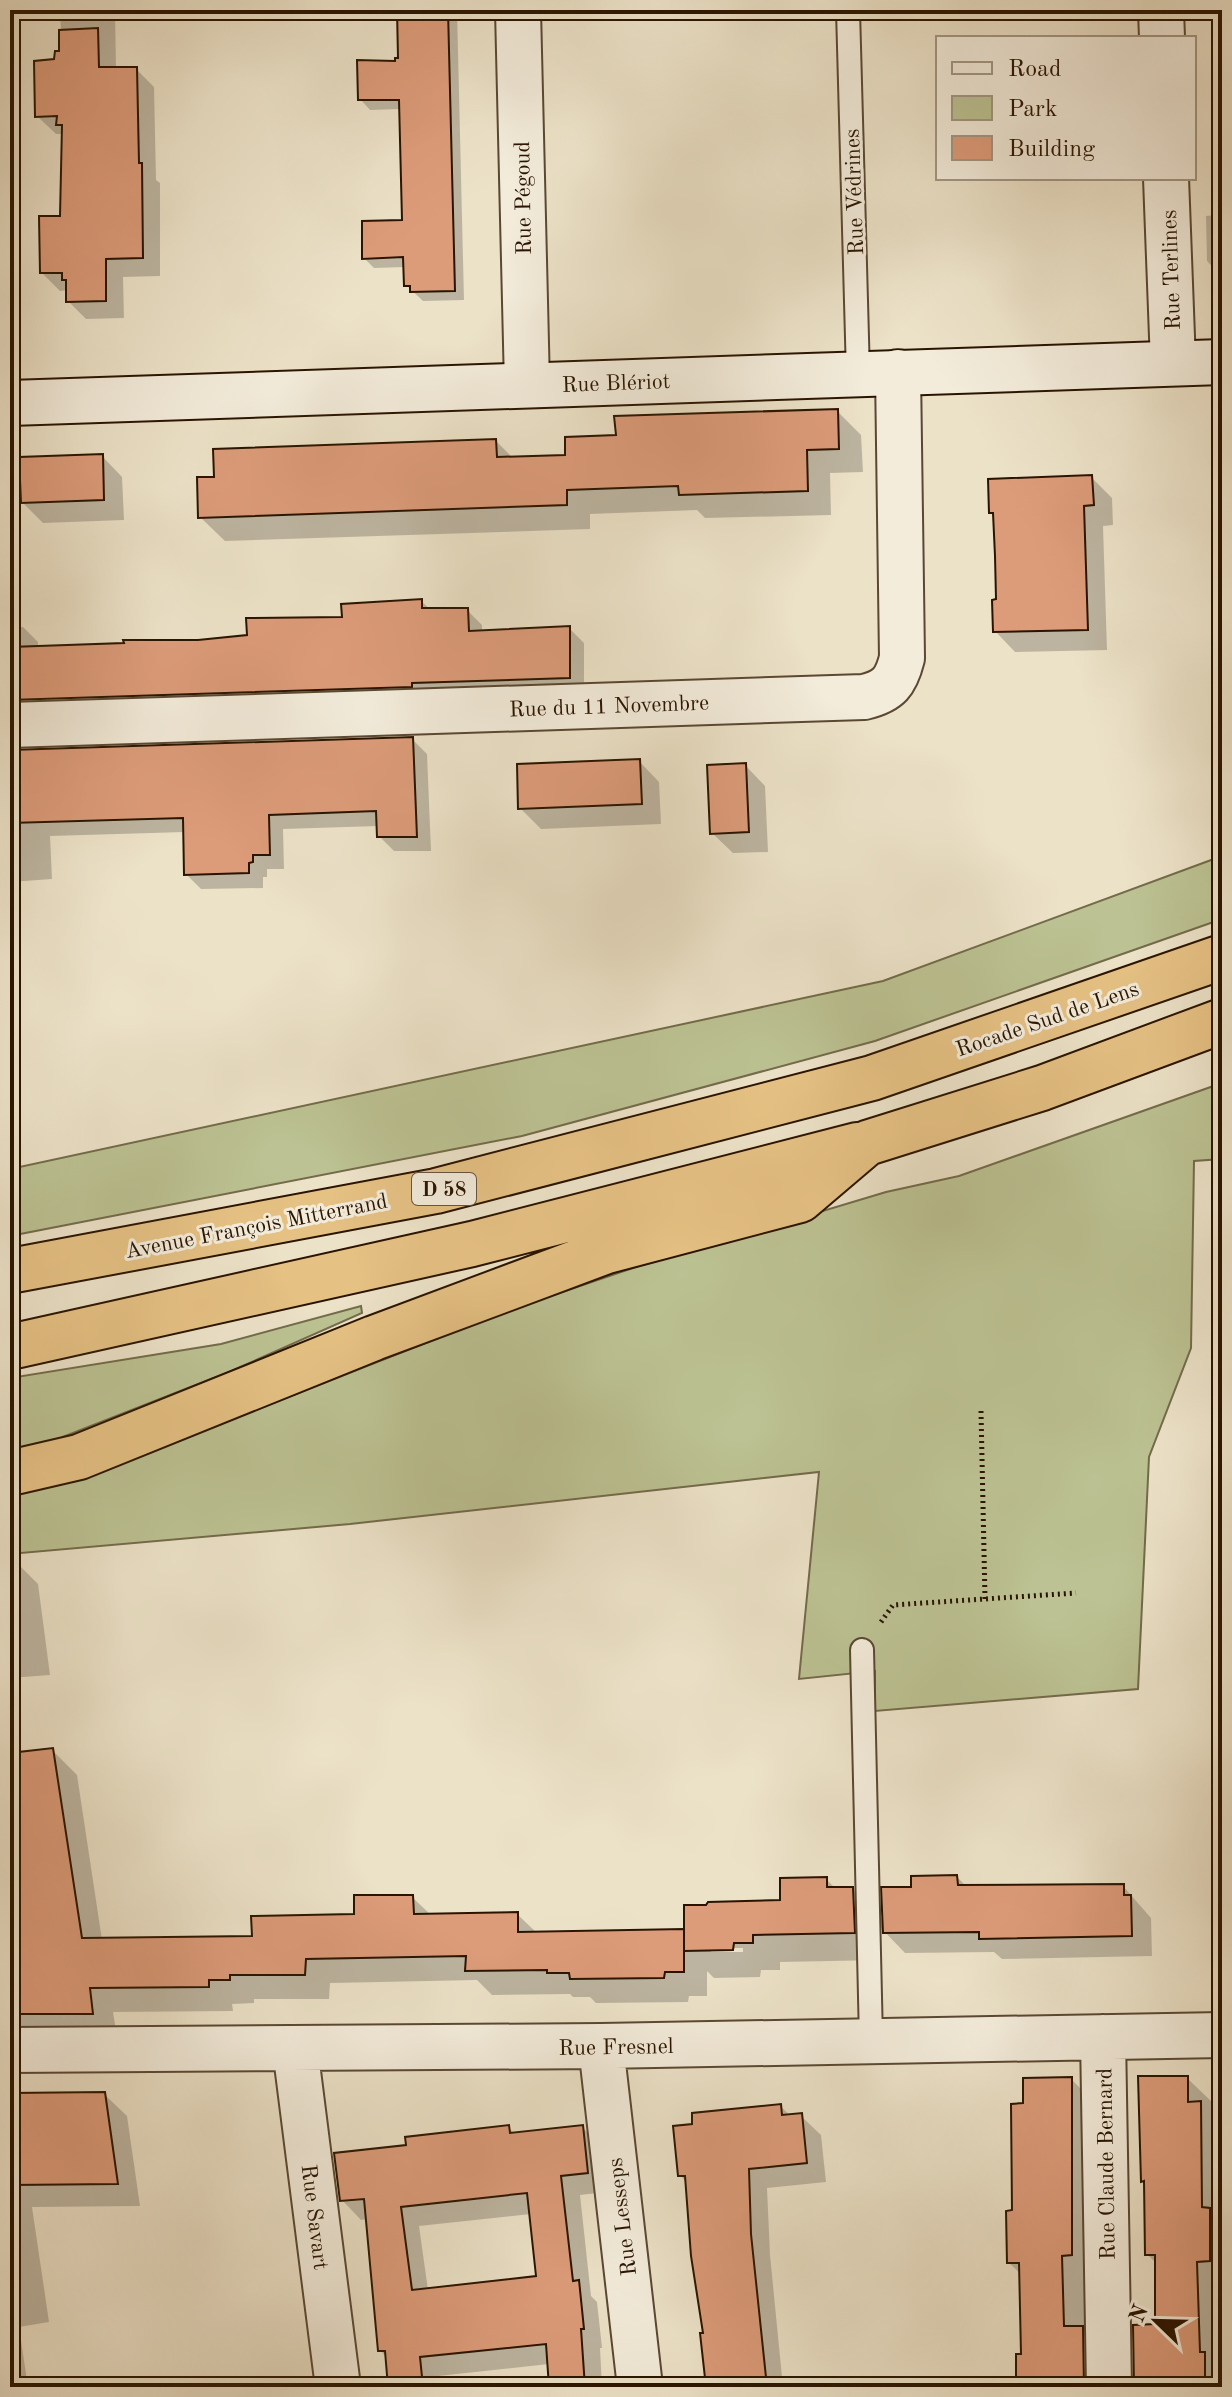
<svg xmlns="http://www.w3.org/2000/svg" width="1232" height="2397" viewBox="0 0 1232 2397" font-family="'Old Standard TT',serif">
	<style>
		.green { fill: #bcc293; stroke: #736b4a; stroke-width: 2 }
		.shadow { fill: #0003; fill-rule: evenodd }
		.building { fill: #dc9b79; stroke: #2a1400; stroke-width: 2; fill-rule: evenodd }
		.lines { fill: none; stroke-linecap: round; stroke-linejoin: round }
		.lane-casing { stroke: #5a4832; stroke-width: 26 }
		.street-casing { stroke: #5a4832; stroke-width: 48 }
		.secondary-casing { stroke: #2a1400; stroke-width: 48 }
		.highway-casing { stroke: #2a1400; stroke-width: 48 }
		.path { stroke: #2a1400; stroke-width: 5; stroke-dasharray: 2 4; stroke-linecap: butt }
		.lane { stroke: #f3ecdb; stroke-width: 22 }
		.street { stroke: #f3ecdb; stroke-width: 44 }
		.secondary { stroke: #f3ecdb; stroke-width: 44 }
		.highway { stroke: #e6c184; stroke-width: 44 }
		.labels { text-anchor: middle; stroke-width: 6; stroke-linejoin: round; paint-order: stroke }
		.shield { fill: #f3ecdb; stroke: #665542; stroke-width: 2 }
		.shield-label { font-size: 20px; font-weight: bold; fill: #2a1400 }
		.street-label { font-size: 22px; fill: #2a1400; stroke: #f3ecdb }
	</style>
	<rect width="100%" height="100%" fill="#ece2c8"/>
	<filter id="stains"><feTurbulence type="fractalNoise" baseFrequency=".0025" numOctaves="4"/><feColorMatrix values="0 0 0 0 .2 0 0 0 0 .09 0 0 0 0 .02 0 0 0 .5 -.17"/></filter>
	<radialGradient id="worn" r=".72"><stop offset=".6" stop-color="#630" stop-opacity="0"/><stop offset="1" stop-color="#630" stop-opacity=".3"/></radialGradient>
	<!-- green -->
	<path class="green" d="M 1222,856 L 1222,919 L 875,1041 L 522,1136 L 10,1236 L 10,1169 L 883,981 Z
		M 1222,1083 L 1222,1159 L 1194,1161 L 1191,1348 L 1149,1457 L 1138,1689 L 875,1711 L 875,1671 L 799,1679 L 819,1472 L 350,1524 L 10,1554 L 10,1496 L 86,1477 L 509,1310 L 636,1267 L 886,1192 L 959,1176 Z
		M 361,1306 L 362,1313 L 229,1372 L 55,1440 L 10,1451 L 10,1378 L 221,1344 Z"/>
	<!-- shadow -->
	<path class="shadow" d="M 60,10 L 115,10 L 116,69 L 136,69 L 154,87 L 156,180 L 160,183 L 160,276 L 123,277 L 124,318 L 86,319 L 68,301 L 68,290 L 60,291 L 42,273 L 62,218 L 64,134 L 56,134 L 37,116 L 56,61 L 62,53 Z
		M 398,10 L 457,10 L 464,300 L 423,301 L 406,285 L 405,267 L 374,268 L 364,258 L 404,222 L 401,109 L 370,110 L 360,99 L 400,60 Z
		M 1212,10 L 1222,10 L 1222,34 L 1212,24 Z
		M 1214,102 L 1222,102 L 1222,277 L 1207,261 L 1206,216 L 1217,215 Z
		M 837,411 L 861,435 L 863,472 L 830,473 L 831,515 L 705,518 L 697,510 L 590,514 L 590,529 L 225,541 L 200,517 L 496,441 L 513,458 L 567,457 Z
		M 102,456 L 122,477 L 124,520 L 43,523 L 22,502 Z
		M 1091,477 L 1112,498 L 1113,525 L 1103,526 L 1107,650 L 1015,652 L 995,631 L 998,600 L 995,516 L 991,512 Z
		M 421,601 L 431,610 L 467,610 L 482,625 L 482,632 L 569,628 L 584,643 L 584,692 L 10,720 L 10,628 L 23,627 L 38,642 L 38,648 L 198,642 L 249,637 Z
		M 412,739 L 427,754 L 431,851 L 394,851 L 379,836 L 378,826 L 283,829 L 284,869 L 267,869 L 267,877 L 263,877 L 263,888 L 201,889 L 186,874 L 185,832 L 50,836 L 52,879 L 10,882 L 10,752 Z
		M 639,761 L 659,782 L 661,824 L 541,829 L 520,808 Z
		M 745,765 L 765,786 L 768,852 L 733,853 L 712,833 Z
		M 10,1559 L 13,1559 L 38,1584 L 50,1675 L 10,1678 Z
		M 52,1750 L 77,1775 L 102,1940 L 254,1938 L 356,1916 L 412,1897 L 432,1916 L 517,1914 L 537,1933 L 683,1931 L 782,1902 L 826,1879 L 836,1889 L 853,1889 L 884,1921 L 913,1889 L 957,1877 L 967,1887 L 1123,1886 L 1151,1918 L 1152,1956 L 1002,1959 L 994,1952 L 905,1953 L 881,1928 L 881,1960 L 780,1962 L 780,1970 L 761,1970 L 760,1977 L 714,1978 L 707,1971 L 707,1996 L 689,1996 L 688,2002 L 596,2003 L 590,1997 L 573,1997 L 570,1994 L 492,1995 L 477,1980 L 330,1983 L 329,1999 L 254,1999 L 254,2003 L 232,2004 L 233,2011 L 113,2012 L 117,2037 L 10,2039 L 10,1754 ZM 711,1948 L 743,1948 L 743,1952 L 711,1952 Z
		M 1187,2078 L 1213,2103 L 1213,2116 L 1222,2125 L 1222,2387 L 1145,2387 L 1157,2326 L 1157,2264 L 1147,2254 L 1146,2184 L 1143,2181 Z
		M 1071,2079 L 1096,2104 L 1103,2387 L 1019,2387 L 1023,2356 L 1021,2274 L 1009,2263 L 1025,2105 Z
		M 104,2094 L 127,2116 L 140,2206 L 32,2207 L 49,2322 L 19,2327 L 28,2387 L 10,2387 L 10,2095 Z
		M 780,2106 L 791,2116 L 801,2116 L 821,2135 L 826,2182 L 767,2188 L 770,2255 L 783,2387 L 708,2387 L 705,2334 L 688,2184 L 680,2175 Z
		M 582,2127 L 602,2147 L 606,2192 L 580,2195 L 591,2296 L 597,2302 L 602,2348 L 600,2348 L 602,2387 L 551,2387 L 549,2364 L 438,2376 L 439,2387 L 389,2387 L 387,2358 L 380,2350 L 368,2219 L 361,2220 L 342,2200 L 408,2147 L 509,2128 L 516,2135 ZM 531,2214 L 538,2278 L 428,2290 L 419,2226 Z"/>
	<!-- building -->
	<path class="building" d="M 397,10 L 448,10 L 455,291 L 410,292 L 410,286 L 404,286 L 403,257 L 362,259 L 362,221 L 402,220 L 399,100 L 358,100 L 357,60 L 395,61 L 395,58 L 398,58 Z
		M 98,28 L 99,67 L 137,67 L 139,163 L 142,163 L 143,258 L 106,259 L 106,301 L 66,302 L 66,280 L 62,280 L 62,273 L 40,273 L 39,216 L 60,216 L 62,125 L 56,125 L 57,116 L 35,117 L 34,61 L 54,59 L 55,51 L 59,51 L 59,30 Z
		M 838,409 L 839,449 L 807,450 L 808,491 L 679,495 L 678,486 L 567,490 L 567,505 L 198,518 L 197,477 L 214,477 L 213,449 L 496,439 L 497,457 L 565,455 L 565,437 L 616,435 L 614,416 Z
		M 103,454 L 104,500 L 21,503 L 19,457 Z
		M 1092,475 L 1094,505 L 1084,506 L 1088,630 L 993,632 L 992,600 L 996,599 L 995,556 L 993,513 L 989,513 L 988,479 Z
		M 422,599 L 422,608 L 468,608 L 469,631 L 570,626 L 570,678 L 412,683 L 412,687 L 10,700 L 10,647 L 124,643 L 123,640 L 198,640 L 247,635 L 246,618 L 342,617 L 341,604 Z
		M 413,737 L 417,837 L 377,837 L 376,811 L 269,815 L 270,855 L 253,855 L 253,862 L 249,863 L 249,873 L 184,875 L 183,818 L 10,823 L 10,750 Z
		M 640,759 L 642,804 L 518,809 L 517,764 Z
		M 746,763 L 749,832 L 710,834 L 707,765 Z
		M 53,1748 L 82,1938 L 252,1936 L 251,1916 L 354,1914 L 354,1895 L 413,1895 L 414,1914 L 518,1912 L 518,1932 L 684,1929 L 684,1972 L 665,1972 L 664,1978 L 570,1979 L 569,1973 L 547,1973 L 547,1970 L 465,1971 L 466,1956 L 306,1959 L 305,1975 L 230,1975 L 230,1980 L 209,1980 L 209,1987 L 90,1988 L 93,2014 L 10,2014 L 10,1753 Z
		M 957,1875 L 958,1885 L 1124,1884 L 1124,1895 L 1131,1895 L 1132,1936 L 979,1939 L 979,1932 L 883,1933 L 881,1887 L 911,1887 L 911,1876 Z
		M 827,1877 L 827,1887 L 853,1887 L 855,1933 L 753,1935 L 753,1943 L 734,1943 L 733,1950 L 684,1951 L 684,1905 L 706,1905 L 708,1902 L 780,1900 L 780,1878 Z
		M 1138,2076 L 1188,2076 L 1188,2102 L 1201,2101 L 1202,2207 L 1210,2208 L 1210,2261 L 1197,2262 L 1200,2352 L 1205,2352 L 1205,2387 L 1134,2387 L 1133,2325 L 1155,2324 L 1155,2255 L 1145,2255 L 1144,2181 L 1141,2182 Z
		M 1072,2077 L 1072,2255 L 1062,2256 L 1064,2326 L 1083,2326 L 1084,2387 L 1016,2387 L 1016,2354 L 1021,2354 L 1019,2263 L 1007,2263 L 1006,2211 L 1012,2210 L 1011,2104 L 1023,2103 L 1023,2078 Z
		M 105,2092 L 118,2184 L 10,2185 L 10,2093 Z
		M 781,2104 L 782,2115 L 802,2113 L 807,2163 L 749,2169 L 751,2234 L 767,2387 L 706,2387 L 700,2333 L 703,2333 L 691,2256 L 685,2176 L 678,2176 L 673,2126 L 692,2124 L 692,2113 Z
		M 509,2125 L 510,2133 L 583,2125 L 588,2173 L 561,2176 L 573,2281 L 579,2280 L 584,2329 L 581,2329 L 585,2387 L 549,2387 L 546,2344 L 420,2357 L 423,2387 L 388,2387 L 385,2351 L 378,2351 L 364,2199 L 340,2201 L 334,2153 L 406,2145 L 405,2137 ZM 527,2193 L 536,2276 L 412,2290 L 401,2207 Z"/>
	<g class="lines">
		<defs>
			<path id="lane" d="M 848,10 L 858,374
				M 862,1650 L 871,2040"/>
			<path id="street" d="M 518,10 L 527,385
				M 1161,10 L 1162,38
				M 1166,178 L 1173,363
				M 10,725 L 864,697 C 889,691 896,682 902,658 L 898,372
				M 1103,2037 L 1109,2387
				M 601,2046 L 640,2387
				M 295,2048 L 338,2387
				M 10,2050 L 601,2046 L 1222,2035"/>
			<path id="secondary" d="M 10,403 L 1222,362"/>
			<path id="highway" d="M 10,1271 L 436,1191 L 872,1078 L 1222,957
				M 10,1347 L 472,1244 L 857,1145
				M 10,1473 L 79,1457 L 374,1338 L 607,1251 L 800,1200 L 867,1143 L 1042,1088 L 1222,1021"/>
		</defs>
		<!-- lane casing -->
		<use href="#lane" class="lane-casing"/>
		<!-- street casing -->
		<use href="#street" class="street-casing"/>
		<!-- secondary casing -->
		<use href="#secondary" class="secondary-casing"/>
		<!-- highway casing -->
		<use href="#highway" class="highway-casing"/>
		<!-- path -->
		<path class="path" d="M 981,1411 L 985,1599
			M 881,1622 L 893,1605 L 1076,1593"/>
		<!-- lane -->
		<use href="#lane" class="lane"/>
		<!-- street -->
		<use href="#street" class="street"/>
		<!-- secondary -->
		<use href="#secondary" class="secondary"/>
		<!-- highway -->
		<use href="#highway" class="highway"/>
	</g>
	<g class="labels">
		<!-- shield labels -->
		<rect class="shield" x="412" y="1173" width="64" height="32" rx="6"/>
		<g class="shield-label">
			<text x="444" y="1196">D 58</text>
		</g>
		<!-- street labels -->
		<g class="street-label">
			<text transform="translate(853 192) rotate(-92)" y="8">Rue Védrines</text>
			<text transform="translate(522 198) rotate(-91)" y="8">Rue Pégoud</text>
			<text transform="translate(1170 270) rotate(-92)" y="8">Rue Terlines</text>
			<text transform="translate(616 382) rotate(-2)" y="8">Rue Blériot</text>
			<text transform="translate(609 705) rotate(-2)" y="8">Rue du 11 Novembre</text>
			<text transform="translate(1047 1018) rotate(-19)" y="8">Rocade Sud de Lens</text>
			<text transform="translate(256 1225) rotate(-11)" y="8">Avenue François Mitterrand</text>
			<text transform="translate(616 2046) rotate(-1)" y="8">Rue Fresnel</text>
			<text transform="translate(1105 2164) rotate(-91)" y="8">Rue Claude Bernard</text>
			<text transform="translate(316 2217) rotate(83)" y="8">Rue Savart</text>
			<text transform="translate(621 2217) rotate(-97)" y="8">Rue Lesseps</text>
		</g>
	</g>
	<!-- margin -->
	<rect width="1232" height="2397" fill="none" stroke="#ece2c8" stroke-width="40"/>
	<rect x="12" y="12" width="1208" height="2373" fill="none" stroke="#2a1400" stroke-width="4"/>
	<rect x="20" y="20" width="1192" height="2357" fill="none" stroke="#2a1400" stroke-width="2"/>
	<!-- legend -->
	<rect x="936" y="36" width="260" height="144" fill="#f3ecdb" stroke="#a39683" stroke-width="2"/>
	<rect x="952" y="62" width="40" height="12" fill="#f3ecdb" stroke="#a39683" stroke-width="2"/>
	<text x="1008" y="76" font-size="24" fill="#2a1400">Road</text>
	<rect x="952" y="96" width="40" height="24" fill="#bcc293" stroke="#a39683" stroke-width="2"/>
	<text x="1008" y="116" font-size="24" fill="#2a1400">Park</text>
	<rect x="952" y="136" width="40" height="24" fill="#dc9b79" stroke="#a39683" stroke-width="2"/>
	<text x="1008" y="156" font-size="24" fill="#2a1400">Building</text>
	<!-- north arrow -->
	<g transform="translate(1156 2321) rotate(293)" stroke="#f3ecdb" stroke-width="6" paint-order="stroke">
	<path d="M0-6L14 30L0 20L-14 30Z" fill="#2a1400"/>
	<text y="-12" font-size="22" font-weight="bold" text-anchor="middle" fill="#2a1400">N</text>
	</g>
	<rect width="100%" height="100%" filter="url(#stains)"/>
	<rect width="100%" height="100%" fill="url(#worn)"/>
</svg>
